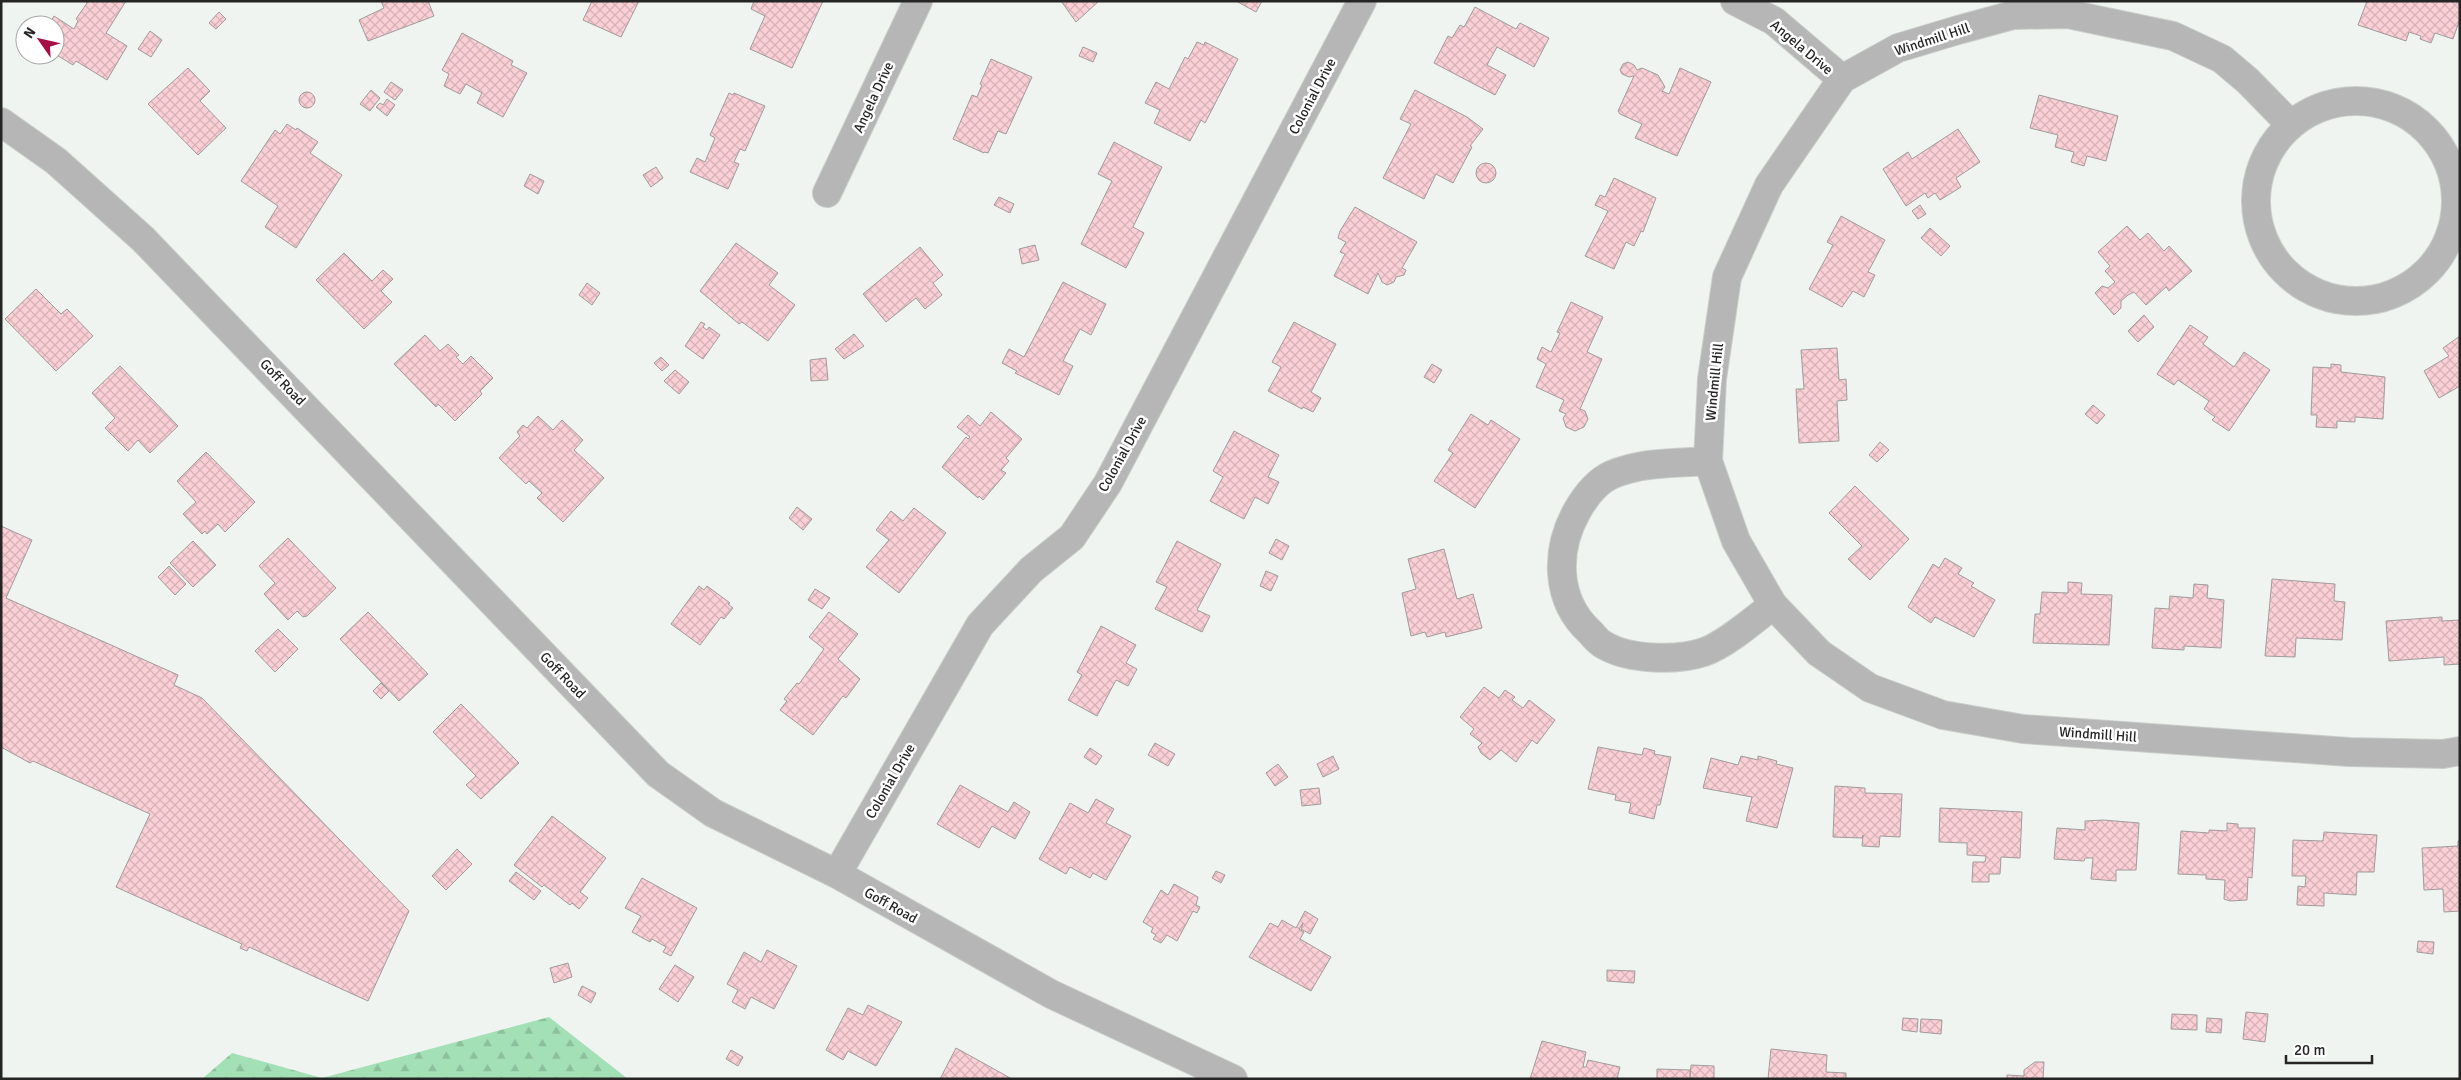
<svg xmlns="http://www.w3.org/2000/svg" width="2461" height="1080" viewBox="0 0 2461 1080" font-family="Signika,sans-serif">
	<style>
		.forest { fill: url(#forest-firs) }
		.building { fill: url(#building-cross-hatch); stroke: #a09b9c }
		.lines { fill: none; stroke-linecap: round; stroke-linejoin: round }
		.minor-casing { stroke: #cbcfcc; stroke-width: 30 }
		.minor { stroke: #b5b6b5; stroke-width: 28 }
		.labels { text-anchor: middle; stroke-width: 5; stroke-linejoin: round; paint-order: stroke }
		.street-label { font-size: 14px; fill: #242524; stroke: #fff }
	</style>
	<defs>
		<pattern id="forest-firs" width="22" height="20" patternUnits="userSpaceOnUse" patternTransform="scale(1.25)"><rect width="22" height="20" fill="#a3e0b6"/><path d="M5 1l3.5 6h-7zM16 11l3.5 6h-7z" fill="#8cc09c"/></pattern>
		<pattern id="building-cross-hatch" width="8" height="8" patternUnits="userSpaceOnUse" patternTransform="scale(1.25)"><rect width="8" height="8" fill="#facfd5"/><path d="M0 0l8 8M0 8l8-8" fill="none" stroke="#d6b2b7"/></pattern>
	</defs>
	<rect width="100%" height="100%" fill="#f0f4f1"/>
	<!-- forest -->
	<path class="forest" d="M 549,1017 L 628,1079 L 202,1079 L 232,1053 L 322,1078 Z"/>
	<!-- building -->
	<path class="building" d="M 85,1 L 126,1 L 106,33 L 127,46 L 107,80 L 76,61 L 73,65 L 55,54 L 55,25 L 49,25 L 54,16 L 74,29 L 78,21 L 76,19 L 87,3 Z
		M 381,1 L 428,1 L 434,16 L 368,41 L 359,20 L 384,8 Z
		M 592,1 L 639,1 L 621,37 L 583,20 Z
		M 754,1 L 823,1 L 792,68 L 750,49 L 765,16 L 751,9 Z
		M 1061,1 L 1099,1 L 1076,22 Z
		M 1236,1 L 1262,1 L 1256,12 Z
		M 2367,1 L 2459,1 L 2460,19 L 2453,39 L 2435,33 L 2431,43 L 2420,39 L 2421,36 L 2409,32 L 2406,41 L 2358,25 Z
		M 1475,7 L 1516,29 L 1520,23 L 1549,38 L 1534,67 L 1497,47 L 1487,65 L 1506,75 L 1495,95 L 1434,63 L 1448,36 L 1452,38 L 1460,25 L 1464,27 Z
		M 219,12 L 226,19 L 216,29 L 209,23 Z
		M 150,31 L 162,40 L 151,57 L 138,49 Z
		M 462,33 L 513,61 L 511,65 L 527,73 L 503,117 L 477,103 L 482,93 L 466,84 L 460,94 L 444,86 L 449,74 L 442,70 Z
		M 1197,42 L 1204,45 L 1205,42 L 1238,59 L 1205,123 L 1201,120 L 1190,141 L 1154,123 L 1160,110 L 1145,103 L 1156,82 L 1169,89 L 1185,57 L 1188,59 Z
		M 1083,47 L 1097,53 L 1093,62 L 1079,56 Z
		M 991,59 L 1032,77 L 1006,134 L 998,131 L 988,153 L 984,152 L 984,153 L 953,139 L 972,95 L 977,97 L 982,85 L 980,84 Z
		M 1628,62 L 1634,65 L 1637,70 L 1642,68 L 1658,75 L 1665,87 L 1662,91 L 1669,94 L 1680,68 L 1711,82 L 1677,156 L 1635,138 L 1642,124 L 1620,114 L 1618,111 L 1634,76 L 1629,77 L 1622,74 L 1620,70 L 1623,64 Z
		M 188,68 L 210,91 L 200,101 L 226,128 L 198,155 L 148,104 Z
		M 391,82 L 403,90 L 395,100 L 384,92 Z
		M 371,90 L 380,98 L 370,111 L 360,104 Z
		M 1415,90 L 1467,117 L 1483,129 L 1470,146 L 1472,147 L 1453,183 L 1436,174 L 1424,199 L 1383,178 L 1411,124 L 1400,119 Z
		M299 100a8 8 0 1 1 16 0a8 8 0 1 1-16 0Z
		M 729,93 L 733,95 L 734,93 L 765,106 L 745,151 L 740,149 L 734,162 L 739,164 L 728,189 L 690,172 L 697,158 L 705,162 L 715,138 L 710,135 Z
		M 2039,95 L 2118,116 L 2106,161 L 2087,156 L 2084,166 L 2071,162 L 2074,152 L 2055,147 L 2058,135 L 2030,128 Z
		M 387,99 L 395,105 L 387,116 L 376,107 L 380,103 L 383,105 Z
		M 287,124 L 296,130 L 297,128 L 318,142 L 310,153 L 342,175 L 296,248 L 265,227 L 278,206 L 241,181 L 275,130 L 280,134 Z
		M 1958,129 L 1980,162 L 1956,178 L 1961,187 L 1940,200 L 1935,193 L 1928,198 L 1925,193 L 1906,206 L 1883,169 L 1908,152 L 1912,159 Z
		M 1114,142 L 1162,167 L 1133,227 L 1144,233 L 1126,268 L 1081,244 L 1112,181 L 1098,174 Z
		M1476 173a10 10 0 1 1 20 0a10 10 0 1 1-20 0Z
		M 656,167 L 663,178 L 651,187 L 643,175 Z
		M 530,174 L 544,181 L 538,194 L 524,186 Z
		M 1614,178 L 1656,198 L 1643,232 L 1641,231 L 1634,246 L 1626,242 L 1614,269 L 1585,256 L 1608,211 L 1595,205 L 1600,195 L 1605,197 Z
		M 999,197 L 1014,204 L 1010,213 L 994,205 Z
		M 1920,205 L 1926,214 L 1918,219 L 1912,211 Z
		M 1355,207 L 1417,242 L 1402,268 L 1406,270 L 1404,275 L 1396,277 L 1394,282 L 1387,285 L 1382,282 L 1378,273 L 1368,294 L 1334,276 L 1345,254 L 1340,252 L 1346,242 L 1338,238 L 1340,231 Z
		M 1841,216 L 1885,240 L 1868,272 L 1875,275 L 1864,297 L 1853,291 L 1842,307 L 1809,289 L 1833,245 L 1827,242 Z
		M 2127,226 L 2140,240 L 2148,233 L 2164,251 L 2169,246 L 2192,271 L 2169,291 L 2166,287 L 2146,305 L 2134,292 L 2128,295 L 2121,301 L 2121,308 L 2114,315 L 2095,293 L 2102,286 L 2108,288 L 2115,282 L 2105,271 L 2110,266 L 2098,252 Z
		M 1930,228 L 1950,246 L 1941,256 L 1921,238 Z
		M 736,243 L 778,273 L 769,285 L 795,305 L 768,341 L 742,322 L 739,324 L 700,291 Z
		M 1035,245 L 1039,260 L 1022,264 L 1019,249 Z
		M 920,247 L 943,275 L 933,283 L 942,295 L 925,309 L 916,298 L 886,322 L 863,294 Z
		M 344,253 L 372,281 L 383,270 L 393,279 L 381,291 L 392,302 L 364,329 L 316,280 Z
		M 1063,282 L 1106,304 L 1091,335 L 1080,329 L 1063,361 L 1073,366 L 1059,395 L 1015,373 L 1017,371 L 1002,363 L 1009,349 L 1024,357 Z
		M 587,283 L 600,293 L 592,305 L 579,295 Z
		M 36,289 L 61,314 L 67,309 L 93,336 L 56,371 L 5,319 Z
		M 1571,302 L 1603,317 L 1587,352 L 1602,359 L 1580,409 L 1585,411 L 1588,419 L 1584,427 L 1575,431 L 1566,427 L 1563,418 L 1566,414 L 1559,411 L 1564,400 L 1536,387 L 1546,364 L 1537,359 L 1542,347 L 1551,352 L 1560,333 L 1557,332 Z
		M 2144,315 L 2154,327 L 2138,342 L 2128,331 Z
		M 701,322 L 705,324 L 703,327 L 707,330 L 709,327 L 720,335 L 703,359 L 685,346 Z
		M 1294,322 L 1336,344 L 1311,392 L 1321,398 L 1313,412 L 1303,407 L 1302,409 L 1268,391 L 1281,367 L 1272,362 Z
		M 2190,325 L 2208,337 L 2203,344 L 2234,367 L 2244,352 L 2270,370 L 2229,431 L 2212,420 L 2215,417 L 2204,409 L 2209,401 L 2178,380 L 2174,385 L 2157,374 Z
		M 854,334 L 864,346 L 844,359 L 835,349 Z
		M 425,335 L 440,351 L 448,344 L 459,355 L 456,357 L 463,364 L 471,356 L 493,378 L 480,391 L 482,394 L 455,421 L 438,404 L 436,407 L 394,364 Z
		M 2460,336 L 2460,386 L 2439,398 L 2424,371 L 2449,356 L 2443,348 Z
		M 1837,348 L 1839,380 L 1846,379 L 1847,400 L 1837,401 L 1839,441 L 1799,443 L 1796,389 L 1804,389 L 1801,350 Z
		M 661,357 L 669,365 L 662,371 L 654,363 Z
		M 826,358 L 828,380 L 811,381 L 810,360 Z
		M 1432,364 L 1442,370 L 1434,383 L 1424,377 Z
		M 2331,364 L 2341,365 L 2341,372 L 2385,377 L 2383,419 L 2355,417 L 2355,422 L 2337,421 L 2337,428 L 2316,427 L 2317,415 L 2311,415 L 2313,367 L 2331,368 Z
		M 120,366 L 178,426 L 150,453 L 138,440 L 128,451 L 105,428 L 115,418 L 92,393 Z
		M 675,370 L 689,382 L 679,394 L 664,381 Z
		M 2093,405 L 2105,415 L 2097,424 L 2085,414 Z
		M 991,412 L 1022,439 L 1006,458 L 1009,461 L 1001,470 L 1006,473 L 983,500 L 979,496 L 978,498 L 942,467 L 966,437 L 968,439 L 970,437 L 957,427 L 968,415 L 980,426 Z
		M 1471,414 L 1488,425 L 1491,420 L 1520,439 L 1475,508 L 1434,481 L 1453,453 L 1448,450 Z
		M 538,416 L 553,430 L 562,420 L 583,440 L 574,450 L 604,478 L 563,522 L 537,498 L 542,493 L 529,481 L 526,484 L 499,458 L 520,436 L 517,432 L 523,425 L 527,428 Z
		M 1234,431 L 1279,455 L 1268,477 L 1279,482 L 1268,504 L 1255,497 L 1244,519 L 1210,501 L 1223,477 L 1213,471 Z
		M 1880,442 L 1889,450 L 1877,462 L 1869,455 Z
		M 206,452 L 255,502 L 225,532 L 218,524 L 207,534 L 205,531 L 202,534 L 183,514 L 196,502 L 177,481 Z
		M 1855,486 L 1909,539 L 1870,580 L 1848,559 L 1862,546 L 1829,513 Z
		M 797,507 L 812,519 L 803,530 L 789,518 Z
		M 914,508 L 946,533 L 899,593 L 866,567 L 889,540 L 876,530 L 891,511 L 903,521 Z
		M 1,526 L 32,540 L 6,598 L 178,675 L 174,685 L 202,698 L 409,911 L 368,1001 L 249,947 L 247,951 L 240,948 L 242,944 L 116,887 L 150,814 L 33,761 L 30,763 L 1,747 Z
		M 288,538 L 336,588 L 307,616 L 303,617 L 297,611 L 288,620 L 264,594 L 275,583 L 259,566 Z
		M 1276,539 L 1289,546 L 1282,560 L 1269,553 Z
		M 193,541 L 216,565 L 193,587 L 170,563 Z
		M 1177,541 L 1221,564 L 1197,610 L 1210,616 L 1202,632 L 1155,609 L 1167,587 L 1156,582 Z
		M 1444,549 L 1457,599 L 1473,594 L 1482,628 L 1446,637 L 1445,632 L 1427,637 L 1425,632 L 1411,636 L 1402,593 L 1416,589 L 1408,559 Z
		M 1945,558 L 1962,568 L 1958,574 L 1974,583 L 1971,586 L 1995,600 L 1974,637 L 1935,617 L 1931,623 L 1908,607 L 1933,564 L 1939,568 Z
		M 169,566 L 186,584 L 175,595 L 158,577 Z
		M 1266,571 L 1278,576 L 1271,591 L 1260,586 Z
		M 2272,579 L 2335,584 L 2334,601 L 2345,602 L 2342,640 L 2296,638 L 2295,657 L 2265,656 Z
		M 2068,582 L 2082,583 L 2081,594 L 2112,595 L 2109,645 L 2033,643 L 2035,614 L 2040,614 L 2042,592 L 2068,593 Z
		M 2194,584 L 2208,585 L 2207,598 L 2224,600 L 2221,648 L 2184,646 L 2184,650 L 2152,648 L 2155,608 L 2169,609 L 2170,596 L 2193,598 Z
		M 699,586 L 704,590 L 707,586 L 730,603 L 728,604 L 733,608 L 724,619 L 721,617 L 700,645 L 671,624 Z
		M 815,589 L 830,598 L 822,609 L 808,600 Z
		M 368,612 L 428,674 L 399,701 L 340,639 Z
		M 829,612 L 858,634 L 838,659 L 860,679 L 846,698 L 843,696 L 813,735 L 780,710 L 787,701 L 784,699 L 797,683 L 799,684 L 824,649 L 809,637 Z
		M 2442,617 L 2442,621 L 2460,620 L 2460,664 L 2444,665 L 2444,657 L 2389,661 L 2386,621 Z
		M 1101,626 L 1136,645 L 1126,663 L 1137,669 L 1128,686 L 1116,680 L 1097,716 L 1068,700 L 1082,675 L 1077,672 Z
		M 278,629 L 298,649 L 275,672 L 255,651 Z
		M 381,683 L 389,691 L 381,699 L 373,691 Z
		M 1484,687 L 1499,698 L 1505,690 L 1515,697 L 1512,700 L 1523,708 L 1529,700 L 1555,720 L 1537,744 L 1532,740 L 1516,762 L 1501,750 L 1490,760 L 1481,753 L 1478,747 L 1482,743 L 1470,734 L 1474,729 L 1460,717 Z
		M 461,704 L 519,763 L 481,799 L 466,785 L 476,776 L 433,732 Z
		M 1155,743 L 1175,754 L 1168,766 L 1148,755 Z
		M 1598,747 L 1642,755 L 1644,748 L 1655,751 L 1654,754 L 1671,757 L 1660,805 L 1657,805 L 1654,819 L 1629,813 L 1631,803 L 1615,800 L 1616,795 L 1588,789 Z
		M 1090,748 L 1102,756 L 1096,765 L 1084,757 Z
		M 1333,756 L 1339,769 L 1323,777 L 1317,764 Z
		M 1741,756 L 1758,760 L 1758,756 L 1777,761 L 1776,764 L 1793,768 L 1777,828 L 1746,821 L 1752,797 L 1703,788 L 1711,758 L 1738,765 Z
		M 1278,764 L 1288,777 L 1275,786 L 1266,773 Z
		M 960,785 L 1008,812 L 1014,802 L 1030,812 L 1015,839 L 992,826 L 979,848 L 937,824 Z
		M 1835,786 L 1865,788 L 1865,793 L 1902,794 L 1900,837 L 1880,836 L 1879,847 L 1862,846 L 1863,835 L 1862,838 L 1833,837 Z
		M 1319,788 L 1321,804 L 1302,806 L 1300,790 Z
		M 1096,799 L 1114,809 L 1106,823 L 1131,836 L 1106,880 L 1093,873 L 1090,878 L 1070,867 L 1066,874 L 1039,859 L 1070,803 L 1088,813 Z
		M 1940,808 L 2022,812 L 2020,858 L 2001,857 L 2000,874 L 1989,874 L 1989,882 L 1972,882 L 1973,862 L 1985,862 L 1986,856 L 1967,855 L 1967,843 L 1939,842 Z
		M 552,816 L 606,858 L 580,892 L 588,898 L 579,909 L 572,903 L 570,905 L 544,885 L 542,887 L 514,865 Z
		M 2103,820 L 2139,823 L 2136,870 L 2116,870 L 2116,881 L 2091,879 L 2093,858 L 2085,858 L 2084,861 L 2054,859 L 2057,828 L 2085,830 L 2085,821 Z
		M 2227,823 L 2238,824 L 2238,828 L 2255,828 L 2252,878 L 2248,877 L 2247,900 L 2230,901 L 2224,899 L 2225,880 L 2206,879 L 2206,875 L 2178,874 L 2181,831 L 2209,833 L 2209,830 L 2227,831 Z
		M 2324,832 L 2377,835 L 2374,872 L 2357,872 L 2356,895 L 2324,893 L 2324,906 L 2297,905 L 2298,886 L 2305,887 L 2306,876 L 2292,876 L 2293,840 L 2323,841 Z
		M 2458,841 L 2460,841 L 2460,911 L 2444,912 L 2443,889 L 2424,890 L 2422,848 L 2458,846 Z
		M 457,849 L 472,864 L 446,890 L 432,876 Z
		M 1216,871 L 1225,875 L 1221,883 L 1212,878 Z
		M 516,872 L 541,891 L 534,900 L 509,881 Z
		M 642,878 L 697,908 L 671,956 L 663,952 L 666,947 L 652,939 L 650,942 L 632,932 L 641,916 L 625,908 Z
		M 1174,884 L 1198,897 L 1196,905 L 1200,907 L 1197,913 L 1193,911 L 1177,941 L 1167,935 L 1161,943 L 1153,939 L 1156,935 L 1151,932 L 1153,928 L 1143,922 L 1161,890 L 1168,895 Z
		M 1305,911 L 1318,919 L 1310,934 L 1301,929 L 1303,923 L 1299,929 L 1304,932 L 1300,939 L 1331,957 L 1311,991 L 1249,957 L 1270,923 L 1278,927 L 1282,920 L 1296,928 Z
		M 2418,941 L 2434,942 L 2433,954 L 2417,952 Z
		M 767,950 L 797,966 L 774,1009 L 751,997 L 745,1009 L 732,1002 L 738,990 L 727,984 L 744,952 L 761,962 Z
		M 568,963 L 572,977 L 554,983 L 550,968 Z
		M 675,965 L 694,977 L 678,1002 L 659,989 Z
		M 1607,970 L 1635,971 L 1634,983 L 1607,981 Z
		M 582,986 L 596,993 L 591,1003 L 578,995 Z
		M 868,1005 L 902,1022 L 876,1066 L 848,1051 L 843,1060 L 826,1050 L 848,1008 L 863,1015 Z
		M 2246,1012 L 2268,1014 L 2265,1042 L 2243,1039 Z
		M 2172,1014 L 2197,1015 L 2197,1030 L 2171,1029 Z
		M 1903,1018 L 1918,1019 L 1917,1032 L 1902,1030 Z
		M 2207,1018 L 2222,1019 L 2221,1033 L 2206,1032 Z
		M 1921,1019 L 1942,1020 L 1941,1034 L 1920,1032 Z
		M 1542,1041 L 1586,1052 L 1583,1067 L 1586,1067 L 1588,1060 L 1620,1067 L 1617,1079 L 1530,1079 Z
		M 956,1048 L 1012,1079 L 940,1079 Z
		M 1771,1049 L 1827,1055 L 1826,1072 L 1846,1073 L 1846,1079 L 1768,1079 Z
		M 731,1050 L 743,1057 L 738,1066 L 726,1059 Z
		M 2035,1062 L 2044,1062 L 2043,1079 L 2007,1079 L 2007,1075 L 2024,1076 L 2024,1070 Z
		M 1691,1065 L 1714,1066 L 1714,1079 L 1690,1079 Z
		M 1657,1069 L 1690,1070 L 1690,1079 L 1657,1079 Z"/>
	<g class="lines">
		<defs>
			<path id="minor" d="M 1735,1 L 1774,21 L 1842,79
				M2256 201a100 100 0 1 1 200 0a100 100 0 1 1-200 0Z
				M 1,122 L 56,161 L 143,239 L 658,774 L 713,813 L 837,874 L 1051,994 L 1233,1079
				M 2290,124 L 2248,81 L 2222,59 L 2173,36 L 2068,14 L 2013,15 L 1958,30 L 1898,48 L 1842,79 L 1769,185 L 1727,277 L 1712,379 L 1708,461 L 1736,541 L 1773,605 L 1819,653 L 1870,688 L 1943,715 L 2023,729 L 2349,752 L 2443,754 L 2460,751
				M 827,193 L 918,1
				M 1708,461 C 1676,463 1641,462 1611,475 C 1596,482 1585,497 1577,511 C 1555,550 1555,600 1590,632 C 1594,636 1598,642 1604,645 C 1629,660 1677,661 1704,652 C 1725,645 1755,619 1773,605
				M 837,874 L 980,625 L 1031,570 L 1072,537 L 1108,483 L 1362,1"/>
		</defs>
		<!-- minor casing -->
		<use href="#minor" class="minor-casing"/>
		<!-- minor -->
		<use href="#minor" class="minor"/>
	</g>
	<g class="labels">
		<!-- street labels -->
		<g class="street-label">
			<text transform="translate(1932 39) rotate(-18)" y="5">Windmill Hill</text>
			<text transform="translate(1802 47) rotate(40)" y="5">Angela Drive</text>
			<text transform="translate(1312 96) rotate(-62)" y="5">Colonial Drive</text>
			<text transform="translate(873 97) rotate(-65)" y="5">Angela Drive</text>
			<text transform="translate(283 382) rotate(46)" y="5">Goff Road</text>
			<text transform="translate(1714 382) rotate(-84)" y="5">Windmill Hill</text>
			<text transform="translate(1122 454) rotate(-61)" y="5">Colonial Drive</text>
			<text transform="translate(563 675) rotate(46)" y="5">Goff Road</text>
			<text transform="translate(2098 734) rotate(4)" y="5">Windmill Hill</text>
			<text transform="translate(890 781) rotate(-60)" y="5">Colonial Drive</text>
			<text transform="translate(891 905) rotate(29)" y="5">Goff Road</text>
		</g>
	</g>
	<!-- border -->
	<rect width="2461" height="1080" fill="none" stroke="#242524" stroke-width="5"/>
	<!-- north arrow -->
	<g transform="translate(40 40) rotate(304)"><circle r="24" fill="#ffffff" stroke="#a7a8a7"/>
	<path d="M0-4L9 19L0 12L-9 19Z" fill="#a71046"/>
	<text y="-8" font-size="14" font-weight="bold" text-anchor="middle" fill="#242524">N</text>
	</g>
	<!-- scale -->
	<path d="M2286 1055v8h86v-8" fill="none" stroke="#242524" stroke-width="2.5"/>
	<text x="2294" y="1055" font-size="15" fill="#242524" stroke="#ffffff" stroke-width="4" paint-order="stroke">20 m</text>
</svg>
